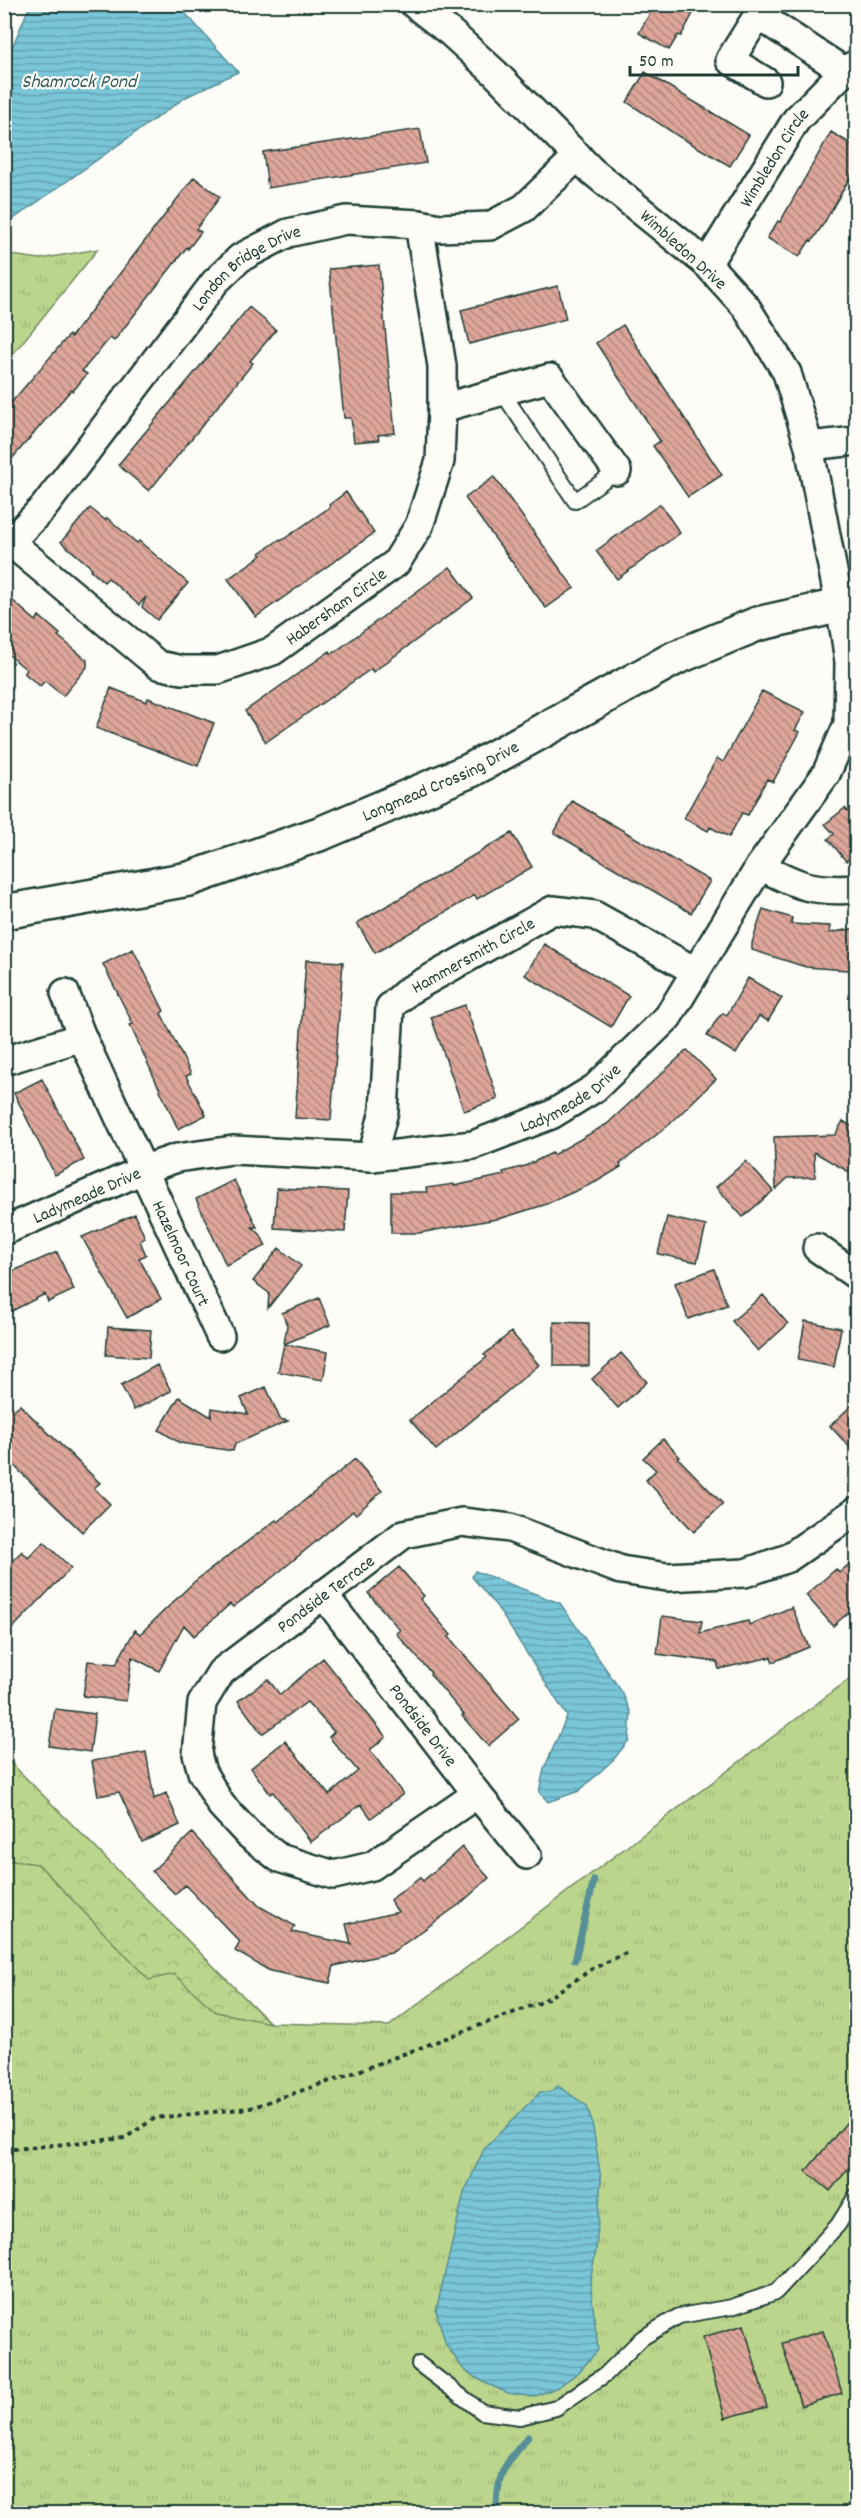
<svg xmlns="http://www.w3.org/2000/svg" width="861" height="2518" viewBox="0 0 861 2518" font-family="Dekko,sans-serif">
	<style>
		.grass { fill: url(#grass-tufts); stroke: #6e8960; stroke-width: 1.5 }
		.forest { fill: url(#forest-crowns); stroke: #6e8960; stroke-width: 1.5 }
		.water { fill: url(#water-rules); stroke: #568f97; stroke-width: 1.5 }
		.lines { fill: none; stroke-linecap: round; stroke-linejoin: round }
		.stream { stroke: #568f97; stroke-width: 7 }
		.building { fill: url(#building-back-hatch); stroke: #1f3d34; stroke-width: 1.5 }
		.lane-casing { stroke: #1f3d34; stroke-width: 18 }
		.street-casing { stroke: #1f3d34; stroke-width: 32 }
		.secondary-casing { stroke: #1f3d34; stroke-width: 38 }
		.path { stroke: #1f3d34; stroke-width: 4; stroke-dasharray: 4.5 4.5; stroke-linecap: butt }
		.lane { stroke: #fdfcf7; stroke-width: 14 }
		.street { stroke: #fdfcf7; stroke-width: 27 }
		.secondary { stroke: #fdfcf7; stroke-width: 33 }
		.labels { text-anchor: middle; stroke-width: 4.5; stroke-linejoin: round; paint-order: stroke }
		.street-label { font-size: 18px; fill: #1f3d34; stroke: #fdfcf7 }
		.water-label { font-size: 20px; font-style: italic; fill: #365f5d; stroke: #fdfcf7 }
	</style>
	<defs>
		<pattern id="grass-tufts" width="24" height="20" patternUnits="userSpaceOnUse" patternTransform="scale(1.5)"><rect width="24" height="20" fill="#bcd58c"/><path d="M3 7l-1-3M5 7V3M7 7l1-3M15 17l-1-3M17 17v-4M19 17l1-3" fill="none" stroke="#a1b879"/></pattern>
		<pattern id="forest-crowns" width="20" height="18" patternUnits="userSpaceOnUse" patternTransform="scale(1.5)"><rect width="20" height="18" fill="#bcd58c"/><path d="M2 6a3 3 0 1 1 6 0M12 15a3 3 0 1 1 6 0" fill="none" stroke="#a1b879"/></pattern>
		<pattern id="water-rules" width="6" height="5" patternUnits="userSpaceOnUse" patternTransform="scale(1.5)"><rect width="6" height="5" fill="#7ac6d9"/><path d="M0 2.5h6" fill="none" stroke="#63a2b1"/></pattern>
		<pattern id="building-back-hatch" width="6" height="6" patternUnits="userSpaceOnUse" patternTransform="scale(1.5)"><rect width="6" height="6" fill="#dea59a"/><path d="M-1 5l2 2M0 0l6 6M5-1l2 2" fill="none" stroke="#b3887e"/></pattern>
	</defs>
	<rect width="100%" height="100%" fill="#fdfcf7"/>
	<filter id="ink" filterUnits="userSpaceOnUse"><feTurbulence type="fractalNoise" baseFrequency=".0167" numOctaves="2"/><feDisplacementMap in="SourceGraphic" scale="12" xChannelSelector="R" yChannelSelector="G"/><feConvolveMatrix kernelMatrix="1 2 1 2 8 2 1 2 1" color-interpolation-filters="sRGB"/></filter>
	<g filter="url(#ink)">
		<!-- grass -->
		<path class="grass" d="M 98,249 L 5,364 L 5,254 L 40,259 Z
			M 856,1674 L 856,2513 L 5,2513 L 4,1757 L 270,2023 L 389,2026 Z"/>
		<!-- forest -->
		<path class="forest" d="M 4,1757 L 5,1757 L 270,2023 L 216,2012 L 174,1974 L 149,1980 L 38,1864 L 6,1860 Z"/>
		<!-- water -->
		<path class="water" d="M 30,5 L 178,5 L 238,72 L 186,97 L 5,225 L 5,64 Z
			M 475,1571 L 560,1603 L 622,1692 L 631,1713 L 629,1740 L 614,1759 L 579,1791 L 548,1802 L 539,1792 L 544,1769 L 567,1716 L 497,1607 L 472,1577 Z
			M 558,2086 L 587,2106 L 592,2122 L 597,2153 L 601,2179 L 596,2251 L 590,2280 L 598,2350 L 579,2372 L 558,2387 L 533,2397 L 508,2393 L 485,2383 L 464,2370 L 446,2345 L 436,2311 L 464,2193 L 484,2149 L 540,2092 L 550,2092 Z"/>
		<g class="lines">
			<!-- stream -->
			<path class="stream" d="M 575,1960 L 594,1880
				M 497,2514 C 497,2474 502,2467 528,2437"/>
		</g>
		<!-- building -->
		<path class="building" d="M 655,4 L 698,4 L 681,36 L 678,35 L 669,50 L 639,33 Z
			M 645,72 L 749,135 L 730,166 L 678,136 L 627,102 Z
			M 420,129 L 426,163 L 268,188 L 263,152 Z
			M 831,132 L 856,147 L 856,167 L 824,223 L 812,241 L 810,240 L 799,257 L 767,238 L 778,221 L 780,222 Z
			M 194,177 L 220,197 L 196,229 L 201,232 L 188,249 L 187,247 L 114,341 L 110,338 L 82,371 L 87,374 L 73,391 L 71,390 L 4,468 L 4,411 L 69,335 L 71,337 Z
			M 379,265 L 395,433 L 378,435 L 379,440 L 354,442 L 351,418 L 344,418 L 329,269 Z
			M 558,286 L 566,319 L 469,344 L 461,310 Z
			M 249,307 L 276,330 L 250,361 L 253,363 L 149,491 L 118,465 Z
			M 623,325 L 722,475 L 688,497 L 653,446 L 660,441 L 596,343 Z
			M 494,477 L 574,588 L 546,608 L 465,498 Z
			M 346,492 L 374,533 L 256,617 L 228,579 L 262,555 L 260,553 L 280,539 L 281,541 L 330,507 L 329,505 Z
			M 660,504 L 680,533 L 617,579 L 596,551 Z
			M 90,508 L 105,520 L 107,518 L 137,543 L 139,541 L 188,583 L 157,620 L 142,607 L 146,597 L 139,605 L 108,578 L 104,582 L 90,570 L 92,568 L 61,542 Z
			M 450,567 L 473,598 L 373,672 L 371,669 L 266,742 L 245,711 L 330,651 L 332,654 Z
			M 12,600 L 36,621 L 39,616 L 60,634 L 58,636 L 87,660 L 87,667 L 63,696 L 45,681 L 40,686 L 24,673 L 27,670 L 4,651 L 4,609 Z
			M 111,688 L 147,702 L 148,698 L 214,723 L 198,766 L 96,728 Z
			M 762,691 L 805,712 L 795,730 L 800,732 L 773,782 L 767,779 L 748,815 L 742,813 L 729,837 L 710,827 L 708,831 L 684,818 L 717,758 L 723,762 Z
			M 572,801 L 710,881 L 691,913 L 554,833 Z
			M 845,808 L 856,821 L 856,852 L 846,861 L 828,839 L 834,834 L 825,824 Z
			M 512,833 L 532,867 L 477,899 L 475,895 L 375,953 L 357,923 Z
			M 763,909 L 792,918 L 791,924 L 830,926 L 829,933 L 856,928 L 856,968 L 847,970 L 806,967 L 752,950 L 752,943 Z
			M 544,944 L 629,996 L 611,1027 L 525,975 Z
			M 133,949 L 164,1011 L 161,1013 L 191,1074 L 186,1076 L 206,1115 L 178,1129 L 130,1025 L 133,1024 L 103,964 Z
			M 306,960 L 343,962 L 331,1120 L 295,1118 Z
			M 748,978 L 782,998 L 768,1021 L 759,1016 L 736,1054 L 707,1036 L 717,1019 L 723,1013 L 727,1015 Z
			M 465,1005 L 498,1099 L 464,1111 L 431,1017 Z
			M 687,1050 L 716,1079 L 670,1124 L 620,1164 L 621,1167 L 596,1182 L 544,1205 L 502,1218 L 419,1233 L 391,1233 L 391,1192 L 427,1192 L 426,1188 L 454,1184 L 454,1186 L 504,1175 L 503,1172 L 525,1166 L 552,1153 L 553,1155 L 607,1124 Z
			M 42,1079 L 84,1160 L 55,1175 L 14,1093 Z
			M 843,1121 L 856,1129 L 856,1176 L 814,1152 L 815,1177 L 788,1178 L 776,1189 L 774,1137 L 835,1135 Z
			M 746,1161 L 773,1191 L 743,1217 L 716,1187 Z
			M 234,1180 L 257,1227 L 252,1227 L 260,1234 L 266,1246 L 226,1265 L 196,1199 Z
			M 277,1188 L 348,1191 L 345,1232 L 274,1228 Z
			M 135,1214 L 145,1238 L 140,1241 L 146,1255 L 139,1258 L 161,1299 L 127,1318 L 82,1237 Z
			M 667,1217 L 706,1226 L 697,1262 L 658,1254 Z
			M 279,1248 L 301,1266 L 268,1308 L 269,1293 L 253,1281 Z
			M 57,1252 L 74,1290 L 48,1302 L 45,1294 L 4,1315 L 4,1275 Z
			M 714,1269 L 727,1305 L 688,1319 L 675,1283 Z
			M 763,1295 L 788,1324 L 758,1351 L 732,1321 Z
			M 319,1298 L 330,1325 L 284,1344 L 287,1325 L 282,1313 Z
			M 805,1321 L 841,1328 L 834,1367 L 798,1360 Z
			M 554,1322 L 589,1323 L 589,1366 L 554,1366 Z
			M 108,1327 L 151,1330 L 149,1358 L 106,1355 Z
			M 511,1332 L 539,1365 L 436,1450 L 410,1420 L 487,1357 L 484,1355 Z
			M 284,1344 L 328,1352 L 323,1380 L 278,1372 Z
			M 621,1353 L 647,1382 L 618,1408 L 592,1379 Z
			M 157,1365 L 171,1391 L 134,1410 L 121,1385 Z
			M 266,1387 L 280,1419 L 288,1421 L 235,1444 L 233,1451 L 180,1443 L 159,1430 L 179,1397 L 211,1417 L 212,1408 L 248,1414 L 241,1398 Z
			M 856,1401 L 856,1454 L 830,1426 Z
			M 4,1402 L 13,1410 L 20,1405 L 100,1483 L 94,1488 L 110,1504 L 82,1532 L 4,1456 Z
			M 663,1439 L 680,1457 L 678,1458 L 723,1504 L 694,1532 L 646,1480 L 656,1470 L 643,1458 Z
			M 355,1459 L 382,1491 L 356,1514 L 353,1511 L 273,1577 L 233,1607 L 230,1604 L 194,1636 L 184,1625 L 159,1671 L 132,1657 L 126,1701 L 83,1696 L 88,1661 L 116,1664 L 135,1630 L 140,1634 L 195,1581 L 276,1520 L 278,1522 Z
			M 44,1542 L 71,1568 L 4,1637 L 4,1569 L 22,1551 L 28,1558 Z
			M 856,1558 L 856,1606 L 833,1626 L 806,1595 L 836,1569 L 839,1573 Z
			M 399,1567 L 424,1596 L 420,1599 L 451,1635 L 449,1637 L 519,1719 L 488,1746 L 462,1716 L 464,1715 L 430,1674 L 431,1673 L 396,1633 L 400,1630 L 368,1593 Z
			M 792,1607 L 809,1647 L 773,1662 L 771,1657 L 719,1669 L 717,1662 L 657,1654 L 662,1616 L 702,1621 L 700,1633 L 748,1621 L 749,1625 Z
			M 323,1658 L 386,1737 L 370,1750 L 403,1794 L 371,1818 L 361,1804 L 311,1842 L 273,1792 L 270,1794 L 251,1768 L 285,1741 L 329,1795 L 358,1771 L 329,1737 L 334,1732 L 307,1702 L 262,1734 L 238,1701 L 268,1679 L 280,1695 Z
			M 55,1709 L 95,1714 L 90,1752 L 49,1746 Z
			M 146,1752 L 154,1799 L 166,1793 L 180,1825 L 142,1842 L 119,1792 L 98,1796 L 92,1761 Z
			M 192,1833 L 259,1906 L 295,1926 L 292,1932 L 351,1944 L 346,1924 L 398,1912 L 390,1900 L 420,1878 L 423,1881 L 462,1847 L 489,1878 L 460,1904 L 391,1953 L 334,1966 L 330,1983 L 270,1971 L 235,1951 L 240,1942 L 185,1885 L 175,1894 L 152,1871 Z
			M 856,2111 L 856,2159 L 830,2191 L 806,2171 Z
			M 744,2325 L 767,2407 L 725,2418 L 703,2337 Z
			M 823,2331 L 842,2393 L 801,2406 L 782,2343 Z"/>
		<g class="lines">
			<defs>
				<path id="lane" d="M 502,392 L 575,501 L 617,471
					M 419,2364 L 482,2412 L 520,2417 L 556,2408 L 606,2374 L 642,2338 L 679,2316 L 732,2307 L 776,2292 L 838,2225 L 856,2196"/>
				<g id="street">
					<path d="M 766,82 L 730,60 L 758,15 L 844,71"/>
					<path id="s1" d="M 707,264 L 796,120 L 844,71 L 856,64"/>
					<path d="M 442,408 L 550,378 L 617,471"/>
					<path d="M 809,446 L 856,441"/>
					<path id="s2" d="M 11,543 L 158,665 L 182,670 L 218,670 L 273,651 L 396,563 L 419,526 L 440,461 L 442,408 L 442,366 L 419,224"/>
					<path id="s3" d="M 4,548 L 44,507 L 215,282 L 240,258 L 288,233 L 346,220 L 419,224 L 440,228 L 490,226 L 524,208 L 578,156"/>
					<path d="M 760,866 C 799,886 812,892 856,889"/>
					<path id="s4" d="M 65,993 L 82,1037 L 220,1336"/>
					<path d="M 4,1061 L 82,1037"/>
					<path id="s5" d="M 372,1157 L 384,1111 L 390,1007 L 408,991 L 553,910 L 594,915 L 695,971"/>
					<path id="s6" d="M 4,1231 L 145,1169 L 177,1158 L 233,1150 L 372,1157 L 473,1145 L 551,1115 L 595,1088 L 668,1017 L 760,866 L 826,774 L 848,724 L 849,662 L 845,634 L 809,446 L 787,373 L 746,307 L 707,264 L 592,171 L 495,73 L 450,32 L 414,4"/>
					<path d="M 817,1248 L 856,1275"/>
					<path id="s7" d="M 323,1594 L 477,1794 L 527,1855"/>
					<path id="s8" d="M 477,1794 L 372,1866 L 334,1875 L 279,1858 L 248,1834 L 221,1805 L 202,1772 L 197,1754 L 202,1703 L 221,1672 L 404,1534 L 462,1522 L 510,1528 L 621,1570 L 667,1577 L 745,1573 L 788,1558 L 856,1511"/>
				</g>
				<g id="secondary">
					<path id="s9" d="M 4,912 L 189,879 L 322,833 L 471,770 L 675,658 L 757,624 L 856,602"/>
				</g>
			</defs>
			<!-- lane casing -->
			<use href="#lane" class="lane-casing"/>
			<!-- street casing -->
			<use href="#street" class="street-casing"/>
			<!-- secondary casing -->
			<use href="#secondary" class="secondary-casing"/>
			<!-- path -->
			<path class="path" d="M 4,2150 L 125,2138 L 155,2118 L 250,2108 L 345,2076 L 542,2002 L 592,1969 L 630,1951"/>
			<!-- lane -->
			<use href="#lane" class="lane"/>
			<!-- street -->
			<use href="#street" class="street"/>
			<!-- secondary -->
			<use href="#secondary" class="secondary"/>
		</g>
	</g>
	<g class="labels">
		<!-- street labels -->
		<g class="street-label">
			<text dy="6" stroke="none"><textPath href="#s1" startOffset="126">Wimbledon Circle</textPath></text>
			<text transform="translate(684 249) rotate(42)" y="6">Wimbledon Drive</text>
			<text dy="6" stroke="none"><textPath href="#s3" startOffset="374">London Bridge Drive</textPath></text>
			<text dy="6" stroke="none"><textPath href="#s2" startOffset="387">Habersham Circle</textPath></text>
			<text dy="6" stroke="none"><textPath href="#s9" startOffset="458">Longmead Crossing Drive</textPath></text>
			<text dy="6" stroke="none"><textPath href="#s5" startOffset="250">Hammersmith Circle</textPath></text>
			<text dy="6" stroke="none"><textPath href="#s6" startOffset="594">Ladymeade Drive</textPath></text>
			<text dy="6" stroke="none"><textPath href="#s6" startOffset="90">Ladymeade Drive</textPath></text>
			<text dy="6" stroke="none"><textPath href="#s4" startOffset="285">Hazelmoor Court</textPath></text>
			<text dy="6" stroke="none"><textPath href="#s8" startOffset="578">Pondside Terrace</textPath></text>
			<text dy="6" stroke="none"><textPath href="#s7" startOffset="165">Pondside Drive</textPath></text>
		</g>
		<!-- water labels -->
		<g class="water-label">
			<text x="79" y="87">Shamrock Pond</text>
		</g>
	</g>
	<!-- margin -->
	<rect width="861" height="2518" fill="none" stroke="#fdfcf7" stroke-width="24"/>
	<rect x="12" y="12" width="837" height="2494" fill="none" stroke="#1f3d34" stroke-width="2" filter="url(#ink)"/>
	<!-- scale -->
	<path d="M630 66v9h168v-9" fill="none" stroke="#1f3d34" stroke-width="3"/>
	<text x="639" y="66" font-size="18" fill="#1f3d34" stroke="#fdfcf7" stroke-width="4.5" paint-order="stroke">50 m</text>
</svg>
